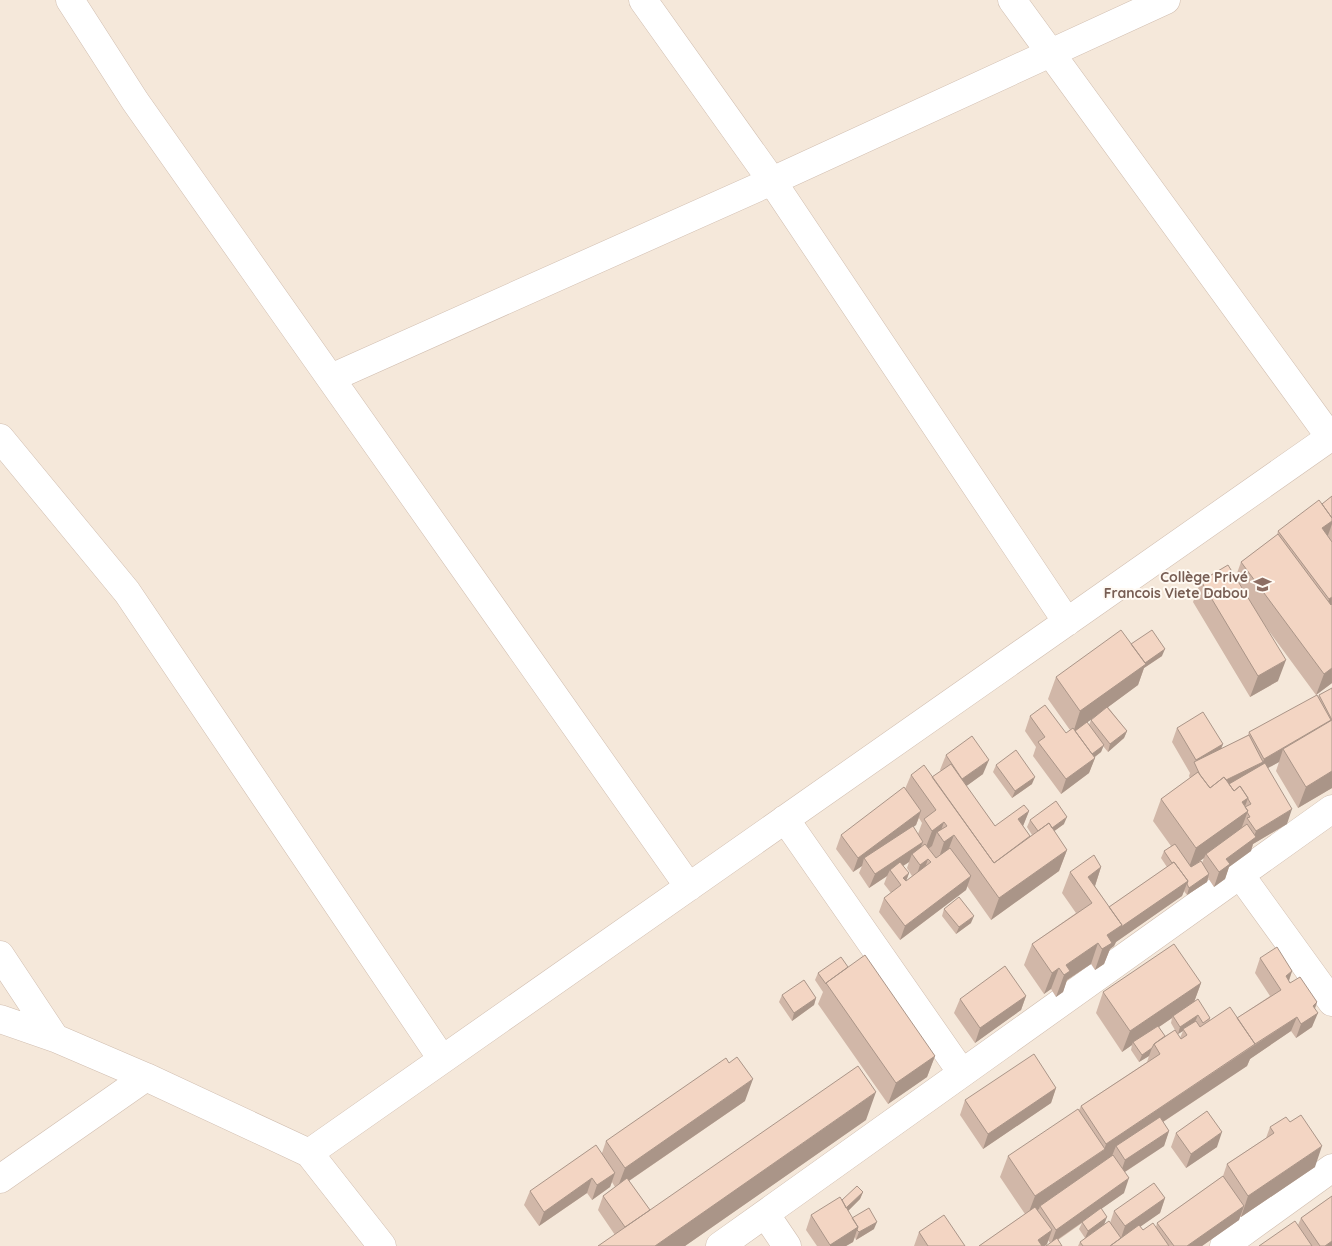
<svg xmlns="http://www.w3.org/2000/svg" width="1332" height="1246" viewBox="0 0 1332 1246" font-family="Quicksand,sans-serif">
	<style>
		.residential { fill: #f5e8da }
		.lines { fill: none; stroke-linecap: round; stroke-linejoin: round }
		.minor-casing { stroke: #d1beb0; stroke-width: 29 }
		.minor { stroke: #fff; stroke-width: 28 }
		.wall { fill: #d1b7a8; fill-rule: evenodd }
		.shaded-wall { fill: #aa9588 }
		.building { fill: #f3d5c3; stroke: #aa9588 }
		.labels { text-anchor: middle; stroke-width: 4; stroke-linejoin: round; paint-order: stroke }
		.education-label { font-size: 14px; font-weight: bold; fill: #785e54; stroke: #fffaf3; text-anchor: end }
	</style>
	<rect width="100%" height="100%" fill="#fdf6ec"/>
	<!-- residential -->
	<path class="residential" d="M 0,0 L 1332,0 L 1332,1246 L 0,1246 Z"/>
	<g class="lines">
		<defs>
			<path id="minor" d="M 70,0 L 135,101 L 689,887
				M 643,0 L 772,181 L 1067,622
				M 1012,0 L 1330,437
				M 331,378 L 772,181 L 1166,0
				M 0,438 L 127,592 L 442,1059
				M 785,819 L 962,1073
				M 1241,876 L 1332,1002
				M 0,955 L 55,1038
				M 0,1019 L 55,1038 L 146,1077 L 309,1153 L 382,1246
				M 309,1153 L 1332,436
				M 0,1179 L 146,1077
				M 766,1215 L 787,1246
				M 720,1246 L 1332,809
				M 1224,1246 L 1332,1168"/>
		</defs>
		<!-- minor casing -->
		<use href="#minor" class="minor-casing"/>
		<!-- minor -->
		<use href="#minor" class="minor"/>
	</g>
	<!-- wall -->
	<path class="wall" d="M 1332,496 L 1332,683 L 1316,695 L 1266,627 L 1278,681 L 1250,697 L 1193,602 L 1201,581 L 1236,576 L 1241,562 L 1277,535 L 1278,531 L 1322,504 Z
		M 1131,644 L 1162,656 L 1144,668 L 1138,685 L 1108,707 L 1127,731 L 1124,738 L 1108,752 L 1103,746 L 1101,752 L 1094,758 L 1095,758 L 1089,773 L 1061,794 L 1033,756 L 1036,747 L 1025,731 L 1030,716 L 1066,733 L 1070,730 L 1048,699 L 1056,677 ZM 1101,712 L 1091,720 L 1089,725 L 1087,722 Z
		M 1332,688 L 1332,788 L 1298,808 L 1276,771 L 1279,762 L 1268,768 L 1287,824 L 1253,844 L 1251,851 L 1229,867 L 1225,879 L 1214,887 L 1208,878 L 1207,882 L 1187,895 L 1184,891 L 1182,896 L 1116,942 L 1114,946 L 1110,949 L 1104,964 L 1095,970 L 1091,964 L 1067,980 L 1063,992 L 1056,997 L 1051,989 L 1044,994 L 1024,965 L 1032,944 L 1076,913 L 1062,893 L 1070,872 L 1101,867 L 1095,886 L 1109,907 L 1167,867 L 1161,858 L 1164,851 L 1171,846 L 1153,821 L 1161,799 L 1190,778 L 1189,776 L 1190,773 L 1172,742 L 1177,728 L 1223,744 L 1221,749 L 1248,735 L 1249,732 L 1318,697 L 1319,695 ZM 1204,858 L 1202,863 L 1196,864 Z
		M 946,755 L 983,774 L 966,786 L 995,826 L 1029,811 L 1023,826 L 1030,836 L 1032,835 L 1027,827 L 1030,820 L 1064,824 L 1054,831 L 1067,850 L 1059,871 L 991,920 L 967,886 L 966,890 L 900,940 L 879,912 L 884,898 L 891,893 L 884,884 L 887,876 L 869,888 L 859,873 L 862,866 L 853,872 L 836,849 L 841,835 L 905,789 L 911,775 L 932,777 L 941,771 L 940,770 ZM 919,818 L 922,823 L 918,834 L 913,827 L 916,825 ZM 909,862 L 907,868 L 912,876 L 906,881 L 909,873 L 903,866 Z
		M 996,765 L 1032,784 L 1012,798 L 993,772 Z
		M 944,909 L 971,923 L 956,934 L 942,916 Z
		M 1260,958 L 1292,971 L 1289,981 L 1290,983 L 1317,1002 L 1315,1009 L 1312,1027 L 1296,1038 L 1291,1031 L 1250,1059 L 1247,1066 L 1163,1122 L 1169,1131 L 1164,1146 L 1125,1172 L 1124,1193 L 1101,1209 L 1104,1224 L 1110,1223 L 1114,1211 L 1165,1198 L 1160,1213 L 1140,1226 L 1143,1230 L 1156,1227 L 1157,1223 L 1223,1176 L 1227,1164 L 1266,1138 L 1270,1127 L 1315,1167 L 1241,1217 L 1240,1216 L 1239,1220 L 1202,1246 L 1078,1246 L 1080,1242 L 1085,1238 L 1079,1229 L 1082,1223 L 1058,1240 L 1050,1243 L 1048,1240 L 1047,1244 L 1045,1246 L 979,1246 L 1025,1214 L 1000,1177 L 1008,1156 L 1079,1110 L 1081,1106 L 1147,1062 L 1149,1056 L 1139,1062 L 1131,1050 L 1132,1045 L 1122,1052 L 1096,1013 L 1103,992 L 1201,983 L 1194,1002 L 1210,1018 L 1210,1020 L 1237,1018 L 1270,996 L 1255,973 ZM 1172,1018 L 1171,1023 L 1175,1030 L 1165,1036 L 1159,1027 ZM 1183,1031 L 1180,1038 L 1178,1034 Z
		M 848,967 L 935,1056 L 927,1077 L 888,1104 L 818,1004 L 823,992 L 815,980 L 818,973 Z
		M 782,995 L 816,998 L 814,1005 L 792,1021 L 779,1002 Z
		M 1026,996 L 1021,1010 L 975,1043 L 954,1013 L 960,999 Z
		M 1056,1088 L 1051,1103 L 983,1149 L 960,1115 L 965,1100 Z
		M 745,1101 L 629,1181 L 650,1210 L 866,1120 L 685,1246 L 598,1246 L 615,1235 L 598,1210 L 603,1196 L 615,1187 L 612,1182 L 610,1187 L 592,1200 L 587,1193 L 539,1226 L 524,1205 L 530,1191 L 602,1153 L 606,1141 Z
		M 1176,1133 L 1217,1147 L 1186,1168 L 1171,1147 Z
		M 863,1192 L 860,1199 L 848,1211 L 852,1218 L 874,1229 L 856,1240 L 855,1237 L 853,1242 L 846,1246 L 817,1246 L 806,1230 L 811,1215 L 842,1200 Z
		M 1332,1196 L 1332,1246 L 1259,1246 L 1298,1225 L 1301,1218 Z
		M 919,1232 L 965,1246 L 914,1246 Z"/>
	<!-- shaded-wall -->
	<path class="shaded-wall" d="M 1332,521 L 1332,524 L 1326,541 L 1322,528 Z
		M 1332,597 L 1332,613 L 1322,621 L 1329,599 Z
		M 1165,649 L 1162,656 L 1144,668 L 1138,685 L 1073,733 L 1080,711 L 1139,666 Z
		M 1286,660 L 1278,681 L 1250,697 L 1258,676 Z
		M 1332,668 L 1332,683 L 1316,695 L 1324,674 Z
		M 1331,721 L 1283,749 L 1279,762 L 1259,773 L 1264,759 Z
		M 1127,731 L 1124,738 L 1108,752 L 1110,744 Z
		M 1223,744 L 1217,758 L 1195,763 L 1196,760 Z
		M 1104,745 L 1101,752 L 1089,761 L 1092,754 Z
		M 1095,758 L 1089,773 L 1061,794 L 1066,779 Z
		M 989,760 L 983,774 L 957,793 L 962,779 Z
		M 1263,762 L 1257,777 L 1208,789 Z
		M 1332,771 L 1332,788 L 1298,808 L 1306,787 Z
		M 1035,777 L 1032,784 L 1012,798 L 1015,791 Z
		M 1248,798 L 1242,815 L 1248,811 L 1240,832 L 1206,854 L 1204,858 L 1188,870 L 1196,848 L 1242,802 Z
		M 1292,809 L 1287,824 L 1253,844 L 1251,851 L 1229,867 L 1225,879 L 1214,887 L 1219,872 L 1226,859 L 1253,839 L 1256,831 Z
		M 921,811 L 916,825 L 867,862 L 864,858 L 862,866 L 853,872 L 858,858 Z
		M 1029,811 L 1023,826 L 1013,833 L 1018,819 Z
		M 1067,817 L 1064,824 L 1038,843 L 1041,836 Z
		M 944,822 L 939,836 L 937,832 L 932,846 L 924,852 L 932,831 Z
		M 954,835 L 946,856 L 937,864 L 944,842 Z
		M 923,842 L 917,856 L 912,854 L 909,862 L 892,873 L 890,870 L 887,876 L 869,888 L 875,874 Z
		M 1067,850 L 1059,871 L 991,920 L 999,898 Z
		M 928,859 L 923,874 L 915,880 L 920,865 Z
		M 1101,867 L 1094,889 L 1088,877 Z
		M 909,873 L 904,887 L 903,878 Z
		M 1209,874 L 1207,882 L 1187,895 L 1189,888 Z
		M 971,876 L 966,890 L 900,940 L 905,926 Z
		M 1188,881 L 1182,896 L 1116,942 L 1114,946 L 1110,949 L 1104,964 L 1095,970 L 1107,935 Z
		M 974,916 L 971,923 L 956,934 L 959,927 Z
		M 1098,943 L 1091,964 L 1067,980 L 1063,992 L 1056,997 L 1064,975 L 1066,965 Z
		M 1059,968 L 1051,989 L 1044,994 L 1052,973 Z
		M 1292,971 L 1287,986 L 1286,976 Z
		M 1201,983 L 1193,1005 L 1173,1016 L 1172,1018 L 1134,1044 L 1133,1042 L 1132,1045 L 1122,1052 L 1130,1031 Z
		M 1026,996 L 1021,1010 L 975,1043 L 980,1028 Z
		M 816,998 L 814,1005 L 792,1021 L 794,1013 Z
		M 1317,1002 L 1312,1016 L 1318,1013 L 1312,1027 L 1296,1038 L 1301,1024 L 1313,1006 Z
		M 1198,1015 L 1195,1022 L 1183,1029 L 1183,1031 L 1178,1034 L 1180,1027 Z
		M 1297,1017 L 1291,1031 L 1250,1059 L 1247,1066 L 1119,1151 L 1116,1146 L 1112,1156 L 1040,1206 L 1039,1209 L 1027,1217 L 1035,1196 L 1104,1150 L 1106,1144 Z
		M 1152,1048 L 1149,1056 L 1139,1062 L 1142,1055 Z
		M 935,1056 L 927,1077 L 888,1104 L 896,1083 Z
		M 753,1079 L 745,1101 L 617,1189 L 625,1168 Z
		M 1056,1088 L 1051,1103 L 983,1149 L 988,1134 Z
		M 876,1092 L 866,1120 L 685,1246 L 655,1246 Z
		M 1169,1131 L 1164,1146 L 1120,1175 L 1125,1160 Z
		M 1222,1132 L 1217,1147 L 1186,1168 L 1191,1154 Z
		M 1322,1146 L 1315,1167 L 1241,1217 L 1248,1196 Z
		M 615,1173 L 610,1187 L 592,1200 L 597,1185 Z
		M 592,1178 L 587,1193 L 539,1226 L 544,1212 Z
		M 1129,1178 L 1124,1193 L 1051,1244 L 1056,1230 Z
		M 863,1192 L 860,1199 L 843,1216 L 846,1208 Z
		M 1165,1198 L 1160,1213 L 1120,1241 L 1125,1226 Z
		M 1244,1206 L 1239,1220 L 1202,1246 L 1187,1246 Z
		M 1107,1217 L 1104,1225 L 1085,1238 L 1088,1231 Z
		M 877,1222 L 874,1229 L 856,1240 L 859,1232 Z
		M 858,1227 L 853,1242 L 846,1246 L 830,1246 L 830,1245 Z
		M 1052,1230 L 1047,1244 L 1045,1246 L 1036,1246 L 1038,1240 Z
		M 1332,1241 L 1332,1246 L 1325,1246 Z"/>
	<!-- building -->
	<path class="building" d="M 1332,496 L 1332,518 L 1322,504 Z
		M 1319,500 L 1332,518 L 1332,521 L 1322,528 L 1332,542 L 1332,597 L 1329,599 L 1278,531 Z
		M 1278,534 L 1331,605 L 1332,604 L 1332,668 L 1324,674 L 1241,562 Z
		M 1228,565 L 1286,660 L 1258,676 L 1201,581 Z
		M 1121,630 L 1146,664 L 1080,711 L 1056,677 Z
		M 1152,630 L 1165,649 L 1145,663 L 1131,644 Z
		M 1332,688 L 1332,720 L 1319,695 Z
		M 1317,695 L 1331,720 L 1264,759 L 1249,732 Z
		M 1045,705 L 1066,733 L 1073,728 L 1095,758 L 1066,779 L 1038,742 L 1045,737 L 1030,716 Z
		M 1107,707 L 1127,731 L 1110,744 L 1091,720 Z
		M 1203,712 L 1223,744 L 1196,760 L 1177,728 Z
		M 1332,720 L 1332,771 L 1306,787 L 1283,749 Z
		M 1087,722 L 1104,745 L 1092,754 L 1075,731 Z
		M 1249,735 L 1263,762 L 1226,780 L 1224,777 L 1210,788 L 1200,775 L 1194,762 Z
		M 972,736 L 989,760 L 962,779 L 946,755 Z
		M 1016,750 L 1035,777 L 1015,791 L 996,765 Z
		M 1265,763 L 1292,809 L 1256,831 L 1247,818 L 1250,817 L 1247,812 L 1248,811 L 1245,807 L 1251,804 L 1248,799 L 1248,798 L 1240,786 L 1234,791 L 1229,784 Z
		M 951,764 L 995,826 L 1024,805 L 1029,811 L 1018,819 L 1030,836 L 994,863 L 932,777 Z
		M 924,765 L 994,863 L 1049,823 L 1067,850 L 999,898 L 954,835 L 944,842 L 937,832 L 947,826 L 944,822 L 932,831 L 924,819 L 936,810 L 911,775 Z
		M 1198,772 L 1210,788 L 1224,777 L 1234,791 L 1240,786 L 1248,798 L 1242,802 L 1248,811 L 1196,848 L 1161,799 Z
		M 904,787 L 921,811 L 858,858 L 841,835 Z
		M 1056,801 L 1067,817 L 1052,828 L 1049,823 L 1038,831 L 1030,820 Z
		M 1247,824 L 1256,837 L 1226,859 L 1230,864 L 1219,872 L 1206,854 Z
		M 913,826 L 923,842 L 875,874 L 864,858 Z
		M 925,844 L 936,858 L 950,848 L 971,876 L 905,926 L 884,898 L 901,885 L 890,870 L 900,862 L 909,873 L 903,878 L 906,881 L 931,862 L 928,859 L 920,865 L 912,854 Z
		M 1175,844 L 1191,867 L 1201,861 L 1209,874 L 1189,888 L 1187,884 L 1188,881 L 1174,862 L 1172,863 L 1164,851 Z
		M 1094,855 L 1101,867 L 1088,877 L 1122,925 L 1107,935 L 1112,943 L 1102,949 L 1098,943 L 1066,965 L 1070,971 L 1064,975 L 1059,968 L 1052,973 L 1032,944 L 1092,903 L 1070,872 Z
		M 1174,862 L 1188,881 L 1121,927 L 1122,925 L 1109,907 Z
		M 959,897 L 974,916 L 959,927 L 944,909 Z
		M 1174,944 L 1201,983 L 1130,1031 L 1103,992 Z
		M 1277,947 L 1292,971 L 1286,976 L 1290,983 L 1300,977 L 1317,1002 L 1313,1006 L 1318,1013 L 1301,1024 L 1297,1017 L 1255,1044 L 1237,1018 L 1281,990 L 1260,958 Z
		M 865,955 L 935,1056 L 896,1083 L 826,983 Z
		M 841,957 L 848,967 L 826,983 L 826,984 L 818,973 Z
		M 1005,966 L 1026,996 L 980,1028 L 960,999 Z
		M 804,980 L 816,998 L 794,1013 L 782,995 Z
		M 1198,999 L 1210,1018 L 1203,1023 L 1198,1015 L 1180,1027 L 1173,1016 Z
		M 1230,1007 L 1255,1044 L 1106,1144 L 1081,1106 L 1160,1054 L 1154,1044 L 1175,1030 L 1181,1039 L 1187,1035 L 1183,1029 L 1196,1021 L 1200,1027 Z
		M 1158,1026 L 1165,1036 L 1154,1044 L 1152,1048 L 1142,1055 L 1133,1042 Z
		M 1034,1054 L 1056,1088 L 988,1134 L 965,1100 Z
		M 737,1057 L 753,1079 L 625,1168 L 606,1141 L 726,1058 L 729,1063 Z
		M 858,1066 L 876,1092 L 655,1246 L 598,1246 Z
		M 1078,1109 L 1105,1149 L 1035,1196 L 1008,1156 Z
		M 1207,1111 L 1222,1132 L 1191,1154 L 1176,1133 Z
		M 1301,1115 L 1322,1146 L 1248,1196 L 1227,1164 L 1274,1133 L 1270,1127 L 1286,1117 L 1290,1122 Z
		M 1160,1117 L 1169,1131 L 1125,1160 L 1116,1146 Z
		M 596,1145 L 615,1173 L 597,1185 L 592,1178 L 544,1212 L 530,1191 Z
		M 1113,1155 L 1129,1178 L 1056,1230 L 1040,1206 Z
		M 1223,1176 L 1244,1206 L 1187,1246 L 1174,1246 L 1157,1223 Z
		M 627,1178 L 650,1210 L 625,1227 L 603,1196 Z
		M 1154,1183 L 1165,1198 L 1125,1226 L 1114,1211 Z
		M 857,1186 L 863,1192 L 846,1208 L 842,1200 Z
		M 1332,1196 L 1332,1241 L 1325,1246 L 1320,1246 L 1301,1218 Z
		M 840,1197 L 858,1227 L 830,1245 L 811,1215 Z
		M 1035,1207 L 1052,1230 L 1038,1240 L 1042,1246 L 979,1246 Z
		M 869,1208 L 877,1222 L 859,1232 L 857,1230 L 858,1227 L 852,1218 Z
		M 1101,1208 L 1107,1217 L 1088,1231 L 1082,1222 Z
		M 944,1215 L 965,1246 L 928,1246 L 919,1232 Z
		M 1109,1221 L 1121,1238 L 1110,1246 L 1083,1246 L 1080,1242 Z
		M 1295,1221 L 1312,1246 L 1259,1246 Z
		M 1153,1223 L 1169,1246 L 1110,1246 L 1139,1225 L 1143,1230 Z
		M 1057,1238 L 1062,1246 L 1046,1246 Z"/>
	<!-- icons -->
	<defs>
		<symbol id="school-bare" viewBox="-9 -9 18 18"><path d="M0-5L7-2L0 1L-7-2ZM-4 1L0 2.5L4 1V4Q0 6-4 4Z" fill="#8d6e63" stroke="#fffaf3" stroke-width="2.5" paint-order="stroke"/></symbol>
	</defs>
	<g fill-rule="evenodd">
		<use href="#school-bare" x="1250" y="572" width="25" height="25"/>
	</g>
	<g class="labels">
		<!-- education labels -->
		<g class="education-label">
			<text x="1248" y="582">Collège Privé<tspan x="1248" dy="16">Francois Viete Dabou</tspan></text>
		</g>
	</g>
</svg>
